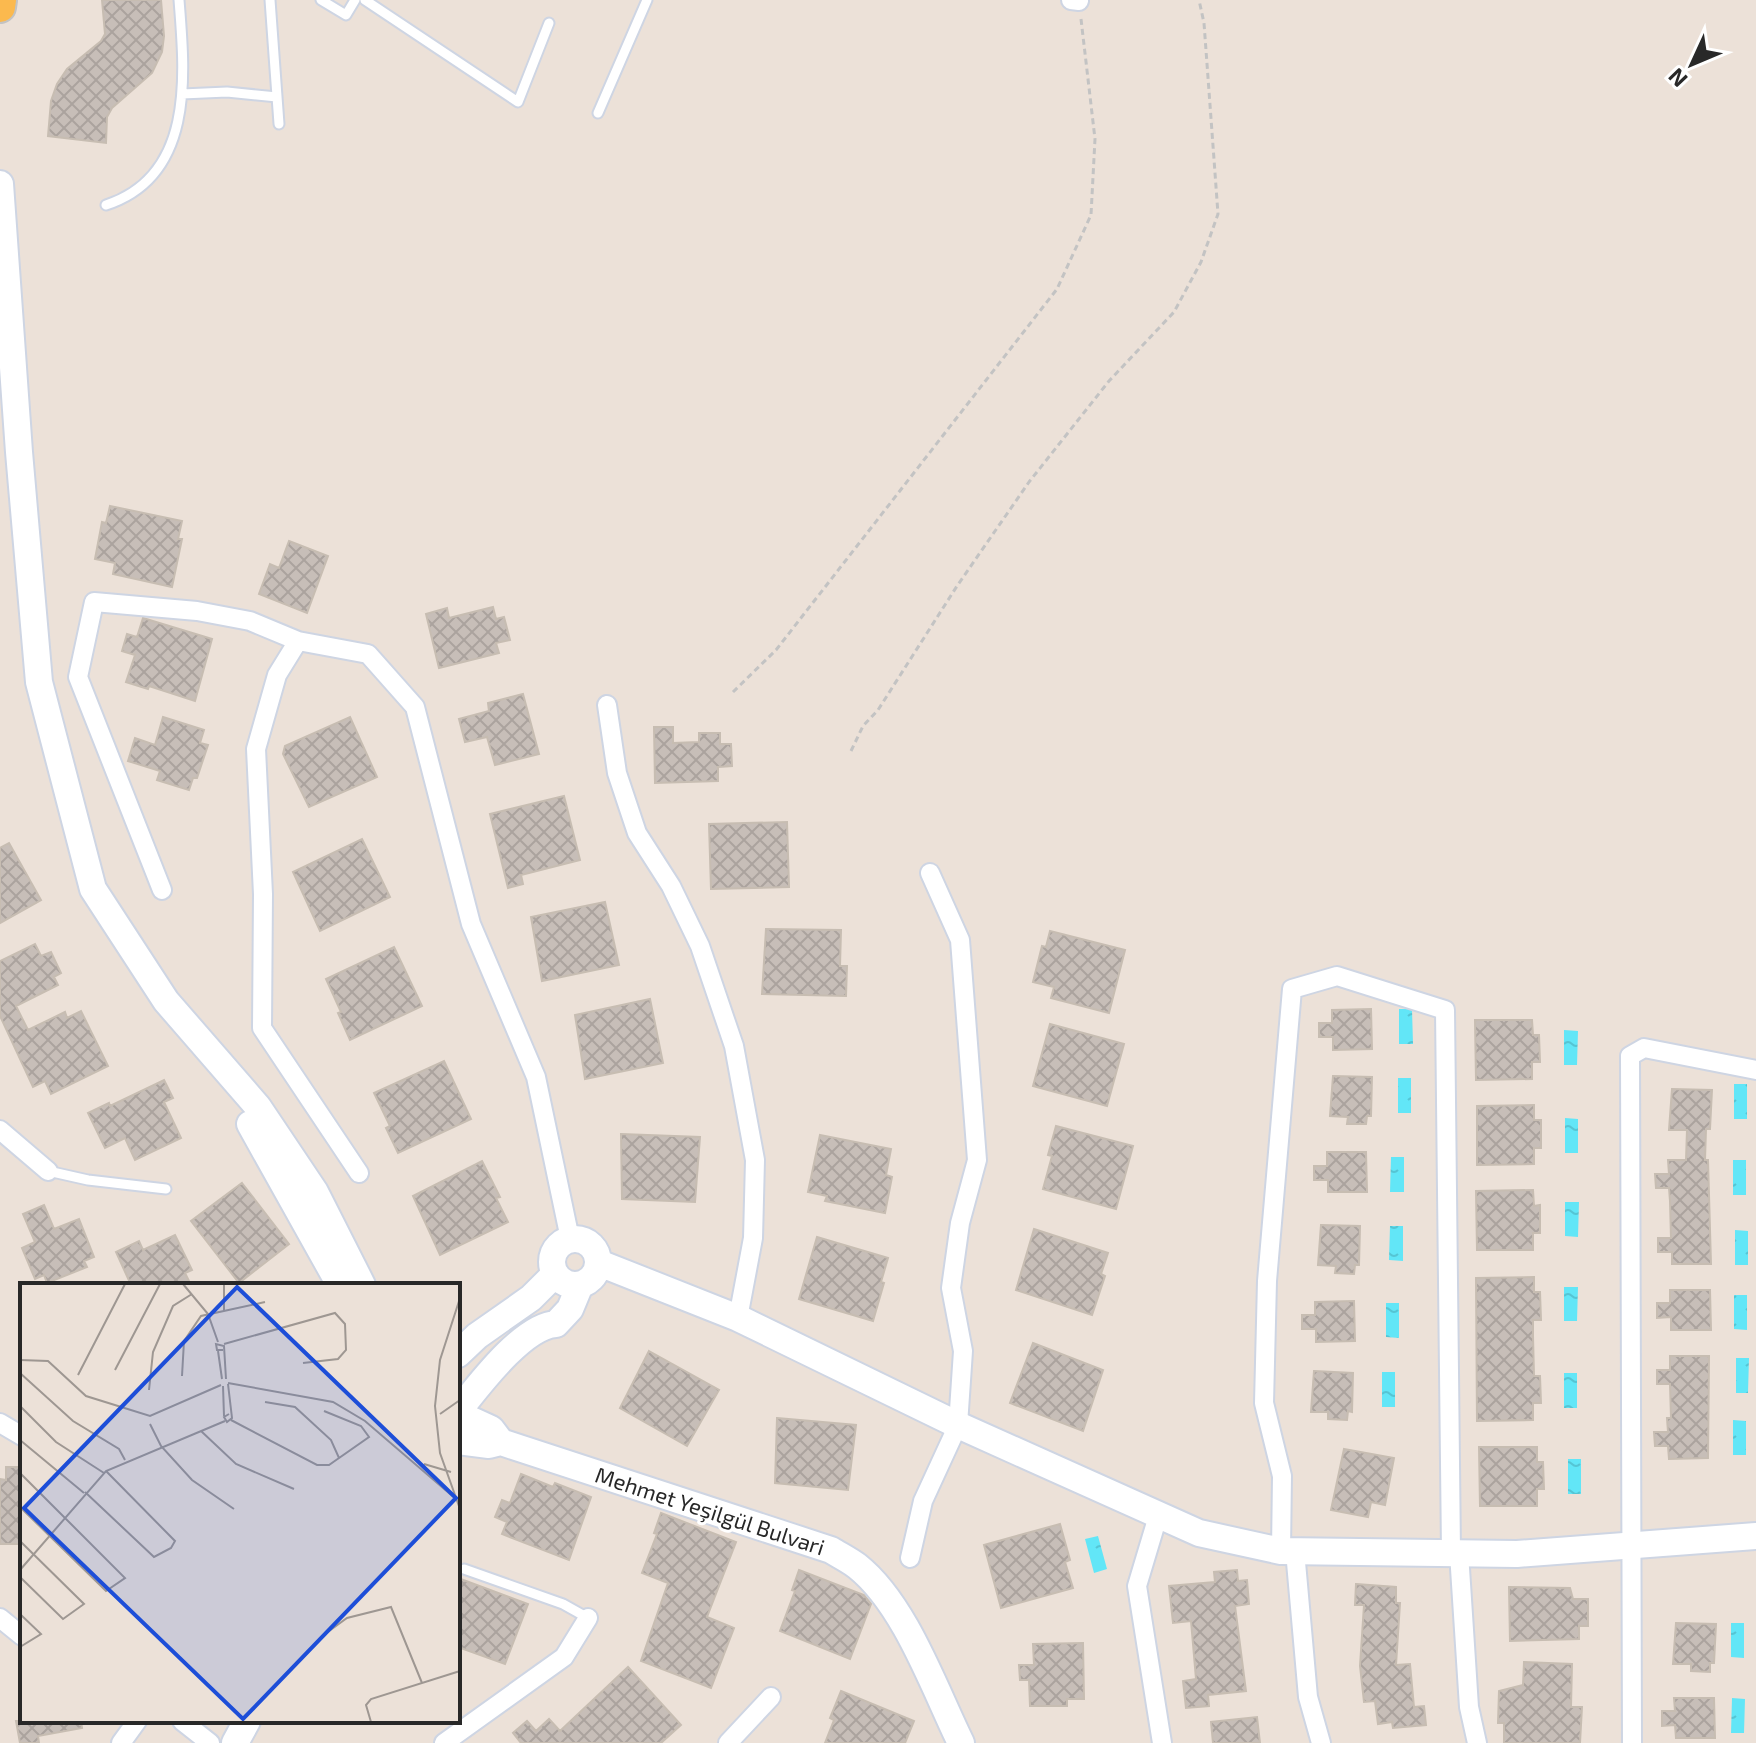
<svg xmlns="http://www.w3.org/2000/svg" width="1756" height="1743" viewBox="0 0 1756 1743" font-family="'Exo 2',sans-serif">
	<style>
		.water { fill: url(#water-ripples) }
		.building { fill: url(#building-cross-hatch); stroke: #c7bdb2; stroke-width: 2 }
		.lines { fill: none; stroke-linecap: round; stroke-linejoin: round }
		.lane-casing { stroke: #ced5e3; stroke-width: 13 }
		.street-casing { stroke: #ced5e3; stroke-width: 22 }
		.secondary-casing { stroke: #ced5e3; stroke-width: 30 }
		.primary-casing { stroke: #c3c3c3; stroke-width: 34 }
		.path { stroke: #c3c3c3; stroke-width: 3; stroke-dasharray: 6 4; stroke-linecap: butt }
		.lane { stroke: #fff; stroke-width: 9 }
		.street { stroke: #fff; stroke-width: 18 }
		.secondary { stroke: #fff; stroke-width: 26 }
		.primary { stroke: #fbb94e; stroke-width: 30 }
		.labels { text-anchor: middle; stroke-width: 6; stroke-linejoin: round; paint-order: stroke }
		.street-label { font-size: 22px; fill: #282828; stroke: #fff }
		.inset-road { fill: none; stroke: #9e9792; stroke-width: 2 }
		.view { fill: #1d4ed8; fill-opacity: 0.15; stroke: #1d4ed8; stroke-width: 4 }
		.inset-edge { fill: none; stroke: #282828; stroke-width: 4 }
	</style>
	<defs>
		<pattern id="water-ripples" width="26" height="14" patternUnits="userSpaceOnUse" patternTransform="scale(2)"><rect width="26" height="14" fill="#62e6f7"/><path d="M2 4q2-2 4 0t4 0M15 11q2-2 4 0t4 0" fill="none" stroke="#55c5d4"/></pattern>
		<pattern id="building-cross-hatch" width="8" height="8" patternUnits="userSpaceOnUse" patternTransform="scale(2)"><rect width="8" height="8" fill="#c7beb8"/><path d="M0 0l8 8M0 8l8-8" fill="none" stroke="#aba39e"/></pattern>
	</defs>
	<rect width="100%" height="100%" fill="#ece1d8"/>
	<!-- water -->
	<path class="water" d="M 1399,1009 L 1412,1009 L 1413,1044 L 1399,1044 Z
		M 1564,1030 L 1578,1031 L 1577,1065 L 1564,1065 Z
		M 1398,1078 L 1411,1078 L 1411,1113 L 1398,1113 Z
		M 1734,1084 L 1747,1084 L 1747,1119 L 1734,1119 Z
		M 1565,1118 L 1578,1119 L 1578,1153 L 1565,1153 Z
		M 1391,1157 L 1404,1157 L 1404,1192 L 1390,1192 Z
		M 1733,1160 L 1746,1160 L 1746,1195 L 1733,1195 Z
		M 1565,1202 L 1579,1202 L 1578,1237 L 1565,1236 Z
		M 1390,1226 L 1403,1226 L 1403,1261 L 1389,1260 Z
		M 1735,1230 L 1748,1231 L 1748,1265 L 1735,1265 Z
		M 1564,1287 L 1578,1287 L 1577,1321 L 1564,1321 Z
		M 1734,1295 L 1747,1295 L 1747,1330 L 1734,1329 Z
		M 1386,1303 L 1399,1303 L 1399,1338 L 1386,1337 Z
		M 1736,1358 L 1749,1358 L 1748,1393 L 1736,1393 Z
		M 1382,1372 L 1395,1372 L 1395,1407 L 1382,1407 Z
		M 1564,1373 L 1577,1373 L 1577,1408 L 1564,1408 Z
		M 1733,1420 L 1746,1421 L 1746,1455 L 1733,1455 Z
		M 1568,1459 L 1581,1459 L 1581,1494 L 1568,1494 Z
		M 1098,1536 L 1107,1569 L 1094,1573 L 1085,1539 Z
		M 1731,1623 L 1744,1623 L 1744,1658 L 1731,1657 Z
		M 1732,1698 L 1745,1699 L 1744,1733 L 1731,1733 Z"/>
	<!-- building -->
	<path class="building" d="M 102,0 L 161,0 L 164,36 L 162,52 L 152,73 L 112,108 L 107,117 L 106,143 L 48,136 L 51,101 L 57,84 L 67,69 L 101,41 L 105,34 Z
		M 110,506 L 182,521 L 178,539 L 182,539 L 172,587 L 113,574 L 115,563 L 95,559 L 102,522 L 106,523 Z
		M 289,541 L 328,556 L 307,613 L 259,594 L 270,564 L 279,568 Z
		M 493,607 L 496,619 L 504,617 L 510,640 L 496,643 L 499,653 L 439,668 L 426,614 L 447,608 L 449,618 Z
		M 143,618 L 212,639 L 195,701 L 149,686 L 148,689 L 126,682 L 135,655 L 122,651 L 127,634 L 137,637 Z
		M 523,694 L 539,754 L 495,765 L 487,737 L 465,742 L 459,719 L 489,711 L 488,703 Z
		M 163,717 L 204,730 L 200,743 L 208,745 L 197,778 L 193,778 L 189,790 L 157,780 L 160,771 L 128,761 L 135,738 L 155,745 Z
		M 350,717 L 377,777 L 309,807 L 283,754 L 285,746 Z
		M 654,727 L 673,727 L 673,743 L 699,742 L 699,733 L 720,733 L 720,744 L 731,744 L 732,766 L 718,767 L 718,781 L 655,783 Z
		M 564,796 L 580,860 L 521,875 L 523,884 L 508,888 L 490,814 Z
		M 787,822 L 789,887 L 711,889 L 709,824 Z
		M 362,839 L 390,897 L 320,931 L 293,872 Z
		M 9,843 L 41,900 L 0,923 L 0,848 Z
		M 605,902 L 619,965 L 542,981 L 531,917 Z
		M 766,929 L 841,930 L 840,966 L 847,966 L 846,996 L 762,994 Z
		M 1050,931 L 1125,950 L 1109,1013 L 1051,998 L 1054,987 L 1033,982 L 1042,946 L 1046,947 Z
		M 35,944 L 41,956 L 51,952 L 61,973 L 54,977 L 58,985 L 16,1006 L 28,1030 L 65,1012 L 67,1018 L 81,1011 L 108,1066 L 51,1094 L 45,1081 L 33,1087 L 0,1016 L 0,961 Z
		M 394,947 L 422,1006 L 350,1040 L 338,1013 L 341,1012 L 326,979 Z
		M 650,999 L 663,1063 L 585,1079 L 575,1015 Z
		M 1371,1009 L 1372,1049 L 1333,1050 L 1333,1037 L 1319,1037 L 1319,1023 L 1332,1023 L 1332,1010 Z
		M 1475,1020 L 1532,1020 L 1533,1035 L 1539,1035 L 1540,1062 L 1532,1062 L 1532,1079 L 1476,1080 Z
		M 1050,1024 L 1124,1044 L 1107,1106 L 1033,1086 Z
		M 444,1061 L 471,1119 L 398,1153 L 386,1128 L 390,1126 L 374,1093 Z
		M 1333,1076 L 1372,1077 L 1371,1116 L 1367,1116 L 1366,1124 L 1347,1124 L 1348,1117 L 1330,1116 Z
		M 164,1080 L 173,1098 L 164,1102 L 181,1138 L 135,1160 L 125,1138 L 105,1148 L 88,1113 L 109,1103 L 110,1106 Z
		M 1672,1089 L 1712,1090 L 1710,1129 L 1706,1129 L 1705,1160 L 1708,1160 L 1711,1264 L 1672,1264 L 1672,1252 L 1658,1252 L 1658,1238 L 1671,1238 L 1670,1201 L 1669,1188 L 1656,1188 L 1655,1174 L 1669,1174 L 1668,1160 L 1686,1160 L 1687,1130 L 1669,1130 Z
		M 1534,1105 L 1534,1120 L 1541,1120 L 1541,1148 L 1534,1148 L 1534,1164 L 1477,1165 L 1477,1106 Z
		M 1056,1126 L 1133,1146 L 1116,1209 L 1043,1189 L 1052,1156 L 1048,1155 Z
		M 621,1134 L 700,1137 L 695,1202 L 622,1199 Z
		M 820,1135 L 891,1149 L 886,1175 L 892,1177 L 885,1213 L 825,1201 L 827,1196 L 808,1192 Z
		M 1327,1152 L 1366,1152 L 1367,1192 L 1328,1192 L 1328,1180 L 1314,1180 L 1314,1166 L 1327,1166 Z
		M 482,1161 L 500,1197 L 496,1198 L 508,1222 L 440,1255 L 413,1196 Z
		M 242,1183 L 289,1244 L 239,1283 L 191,1221 Z
		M 1533,1190 L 1534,1206 L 1540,1205 L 1540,1233 L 1533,1233 L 1533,1250 L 1477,1250 L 1476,1191 Z
		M 44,1205 L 54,1229 L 79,1219 L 94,1257 L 84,1261 L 87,1267 L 47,1283 L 44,1275 L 35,1279 L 22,1248 L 35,1242 L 23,1214 Z
		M 1321,1225 L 1360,1226 L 1359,1265 L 1355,1265 L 1354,1274 L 1335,1273 L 1336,1266 L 1318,1265 Z
		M 1034,1229 L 1108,1253 L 1101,1274 L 1105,1276 L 1092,1315 L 1016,1290 Z
		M 175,1235 L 192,1270 L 185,1273 L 191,1285 L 131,1285 L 116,1252 L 139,1241 L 143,1250 Z
		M 817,1237 L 888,1258 L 881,1282 L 884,1283 L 873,1321 L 799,1299 Z
		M 1534,1277 L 1534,1292 L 1540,1292 L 1541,1320 L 1533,1320 L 1533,1336 L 1534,1376 L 1540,1376 L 1541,1403 L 1533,1403 L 1533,1420 L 1477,1421 L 1476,1278 Z
		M 1670,1290 L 1710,1290 L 1711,1330 L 1671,1330 L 1671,1317 L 1657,1318 L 1657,1303 L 1670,1303 Z
		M 1354,1301 L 1355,1341 L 1316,1342 L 1316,1329 L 1302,1329 L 1302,1315 L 1315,1315 L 1315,1302 Z
		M 1033,1343 L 1103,1370 L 1083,1431 L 1010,1403 Z
		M 649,1351 L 719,1390 L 687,1446 L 620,1408 Z
		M 1670,1356 L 1709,1356 L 1708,1458 L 1669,1459 L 1668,1446 L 1655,1446 L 1654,1432 L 1668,1432 L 1667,1418 L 1671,1418 L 1670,1384 L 1657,1384 L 1657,1370 L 1670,1370 Z
		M 1314,1371 L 1353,1373 L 1352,1412 L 1348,1411 L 1347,1420 L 1328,1419 L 1328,1412 L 1311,1412 Z
		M 777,1418 L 856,1425 L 848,1490 L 775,1483 Z
		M 1479,1447 L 1537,1447 L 1537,1462 L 1543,1462 L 1544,1489 L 1537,1489 L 1537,1506 L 1480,1506 Z
		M 1344,1449 L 1394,1458 L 1385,1505 L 1371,1502 L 1368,1517 L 1331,1510 Z
		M 6,1467 L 22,1467 L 22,1544 L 0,1544 L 0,1479 L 6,1480 Z
		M 521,1474 L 553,1487 L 555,1483 L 591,1497 L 569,1560 L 502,1534 L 507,1522 L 495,1517 L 502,1500 L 510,1503 Z
		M 661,1513 L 736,1542 L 707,1617 L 734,1628 L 711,1688 L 641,1661 L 668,1583 L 642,1573 L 657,1534 L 654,1533 Z
		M 1060,1524 L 1070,1560 L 1065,1562 L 1073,1588 L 1001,1608 L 984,1545 Z
		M 799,1570 L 864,1595 L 871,1604 L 850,1659 L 780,1631 L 795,1591 L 792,1590 Z
		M 1237,1570 L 1238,1581 L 1247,1580 L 1249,1604 L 1235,1606 L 1246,1691 L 1208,1695 L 1209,1706 L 1186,1708 L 1183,1681 L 1196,1679 L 1191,1621 L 1173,1623 L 1169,1586 L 1215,1582 L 1214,1572 Z
		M 458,1578 L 528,1604 L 505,1664 L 458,1647 Z
		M 1356,1584 L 1396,1587 L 1396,1603 L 1400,1603 L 1396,1665 L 1410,1664 L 1414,1707 L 1424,1706 L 1426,1725 L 1393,1728 L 1392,1722 L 1378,1724 L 1375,1701 L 1364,1702 L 1360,1666 L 1364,1605 L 1355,1605 Z
		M 1509,1587 L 1570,1588 L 1573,1599 L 1588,1599 L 1588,1626 L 1579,1626 L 1579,1639 L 1510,1641 Z
		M 1676,1623 L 1716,1624 L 1714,1663 L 1710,1663 L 1710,1672 L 1691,1671 L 1691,1664 L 1673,1664 Z
		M 1083,1643 L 1084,1699 L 1067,1699 L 1067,1706 L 1030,1706 L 1029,1680 L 1020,1680 L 1019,1665 L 1034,1665 L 1033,1644 Z
		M 1524,1662 L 1572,1664 L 1571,1707 L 1582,1707 L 1580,1743 L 1504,1743 L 1504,1723 L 1498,1723 L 1499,1691 L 1523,1685 Z
		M 628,1667 L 681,1725 L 661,1743 L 521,1743 L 513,1733 L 527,1721 L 536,1731 L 549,1719 L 560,1731 Z
		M 841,1691 L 914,1721 L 905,1743 L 825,1743 L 834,1720 L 830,1718 Z
		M 1674,1698 L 1714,1698 L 1715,1738 L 1676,1738 L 1675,1725 L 1662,1726 L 1662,1711 L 1675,1711 Z
		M 1257,1717 L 1260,1743 L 1213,1743 L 1211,1722 Z
		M 16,1721 L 81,1721 L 82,1728 L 38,1736 L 39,1743 L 20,1743 Z"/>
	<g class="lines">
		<defs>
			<path id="lane" d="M 270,0 L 279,124
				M 321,0 L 346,15 L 355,0
				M 365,0 L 518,102 L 549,23
				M 182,94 L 227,92 L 277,97
				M 598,113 L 647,0
				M 106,205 C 195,176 185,75 179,0
				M 48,1171 L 88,1180 L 166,1189
				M 464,1569 L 563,1604 L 588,1618"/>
			<path id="street" d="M 1071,0 L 1079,1
				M 298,641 L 368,654 L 415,707 L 471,924 L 536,1077 L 570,1239
				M 607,705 L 617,773 L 637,833 L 671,886 L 700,946 L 734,1046 L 755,1160 L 753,1238 L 738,1318
				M 162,890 L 78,677 L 94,602 L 197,611 L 250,621 L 298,641 L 277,675 L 256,749 L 263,894 L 262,1028 L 359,1173
				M 0,1130 L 48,1171
				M 0,1423 L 22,1436
				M 1158,1516 L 1137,1586 L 1162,1743
				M 1281,1551 L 1282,1476 L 1264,1403 L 1267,1281 L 1292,989 L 1337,976 L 1445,1010 L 1451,1553
				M 1295,1551 L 1308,1697 L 1321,1743
				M 1459,1553 L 1469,1707 L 1477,1743
				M 910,1558 L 923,1501 L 958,1425 L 963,1351 L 951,1288 L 960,1223 L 977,1160 L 960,940 L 930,873
				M 0,1618 L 22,1636
				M 182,1721 L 210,1743
				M 121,1743 L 137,1721
				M 444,1743 L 564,1657 L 588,1618
				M 728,1743 L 771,1697
				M 1632,1743 L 1630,1056 L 1644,1048 L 1756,1070"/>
			<path id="secondary" d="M 0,184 L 19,452 L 39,682 L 93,889 L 166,1001 L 258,1107 L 315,1192 L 362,1285
				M 250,1124 L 340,1285
				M552 1262a23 23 0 1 1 46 0a23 23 0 1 1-46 0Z
				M 599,1263 L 738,1318 L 958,1425 L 1199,1533 L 1281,1551 L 1517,1554 L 1756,1536
				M 458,1354 L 477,1336 L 531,1298 L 555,1274
				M 463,1405 C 482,1381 524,1326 556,1324 L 570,1309 L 580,1285
				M 467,1418 L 491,1429 L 501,1442 L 516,1447 L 831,1550 C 839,1555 849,1560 857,1566 C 905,1604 934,1688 961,1743
				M 458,1441 L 489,1445 L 501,1442
				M 235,1743 L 247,1721"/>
			<path id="primary" d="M 0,7 L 1,0"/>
		</defs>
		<!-- lane casing -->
		<use href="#lane" class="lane-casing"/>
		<!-- street casing -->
		<use href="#street" class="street-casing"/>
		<!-- secondary casing -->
		<use href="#secondary" class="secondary-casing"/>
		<!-- primary casing -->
		<use href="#primary" class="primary-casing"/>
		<!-- path -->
		<path class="path" d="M 733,692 L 776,650 L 1057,289 L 1091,215 L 1095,139 L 1081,19
			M 851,751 L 863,726 L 878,710 L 957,586 L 1029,482 L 1109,381 L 1174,312 L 1201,262 L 1218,214 L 1204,23 L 1199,0"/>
		<!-- lane -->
		<use href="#lane" class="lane"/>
		<!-- street -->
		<use href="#street" class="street"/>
		<!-- secondary -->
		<use href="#secondary" class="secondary"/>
		<!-- primary -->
		<use href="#primary" class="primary"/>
	</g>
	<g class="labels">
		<!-- street labels -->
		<g class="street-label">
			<text transform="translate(710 1511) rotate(18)" y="8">Mehmet Yeşilgül Bulvari</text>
		</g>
	</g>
	<!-- overview -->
	<g transform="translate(20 1283)">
		<rect width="440" height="440" fill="#ece1d8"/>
		<path class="inset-road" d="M 163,1 L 188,31 L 198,59M 440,15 L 420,77 L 415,123 L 420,170 L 440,226M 204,28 L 204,1M 204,61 L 315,30 L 325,41 L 326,67 L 318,76 L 283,80M 203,67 L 197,67 L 196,61 L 204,63 L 206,96M 198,68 L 202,96M 0,77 L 28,78 L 66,113 L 130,133 L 201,102M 95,87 L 140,1M 0,90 L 53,138 L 99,166 L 105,177M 58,92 L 105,1M 162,93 L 164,58 L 181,33 L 245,19M 208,100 L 313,119 L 345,138 L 437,217M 208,101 L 212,135 L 207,139 L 204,134 L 209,131M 203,103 L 204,133M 129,107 L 133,69 L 153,23 L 172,11M 245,119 L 275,124 L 311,157 L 319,175 L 349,154 L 341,143 L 304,128M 0,123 L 36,159 L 84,190M 420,131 L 440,117M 211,137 L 297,182 L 309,182 L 319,175M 130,141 L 141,163 L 172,197 L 214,226M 181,148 L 216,181 L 274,206M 0,157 L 64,210M 404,181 L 431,189M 0,190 L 105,295 L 86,308 L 0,224M 65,209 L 134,274 L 151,265 L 155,258 L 86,188M 0,258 L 64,321 L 43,336 L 0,294M 0,287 L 86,188 L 205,138M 0,331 L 21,351 L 0,364M 305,351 L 327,335 L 371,324 L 402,400M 351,439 L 346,422 L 351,416 L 440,388"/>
		<path class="view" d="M 217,4 L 436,215 L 223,436 L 4,225 Z"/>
		<rect width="440" height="440" class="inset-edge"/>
	</g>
	<!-- north arrow -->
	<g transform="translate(1692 64) rotate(226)" stroke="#ffffff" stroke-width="6" paint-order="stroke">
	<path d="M0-6L14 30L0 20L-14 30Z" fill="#282828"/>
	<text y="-12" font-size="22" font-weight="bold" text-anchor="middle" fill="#282828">N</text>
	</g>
</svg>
